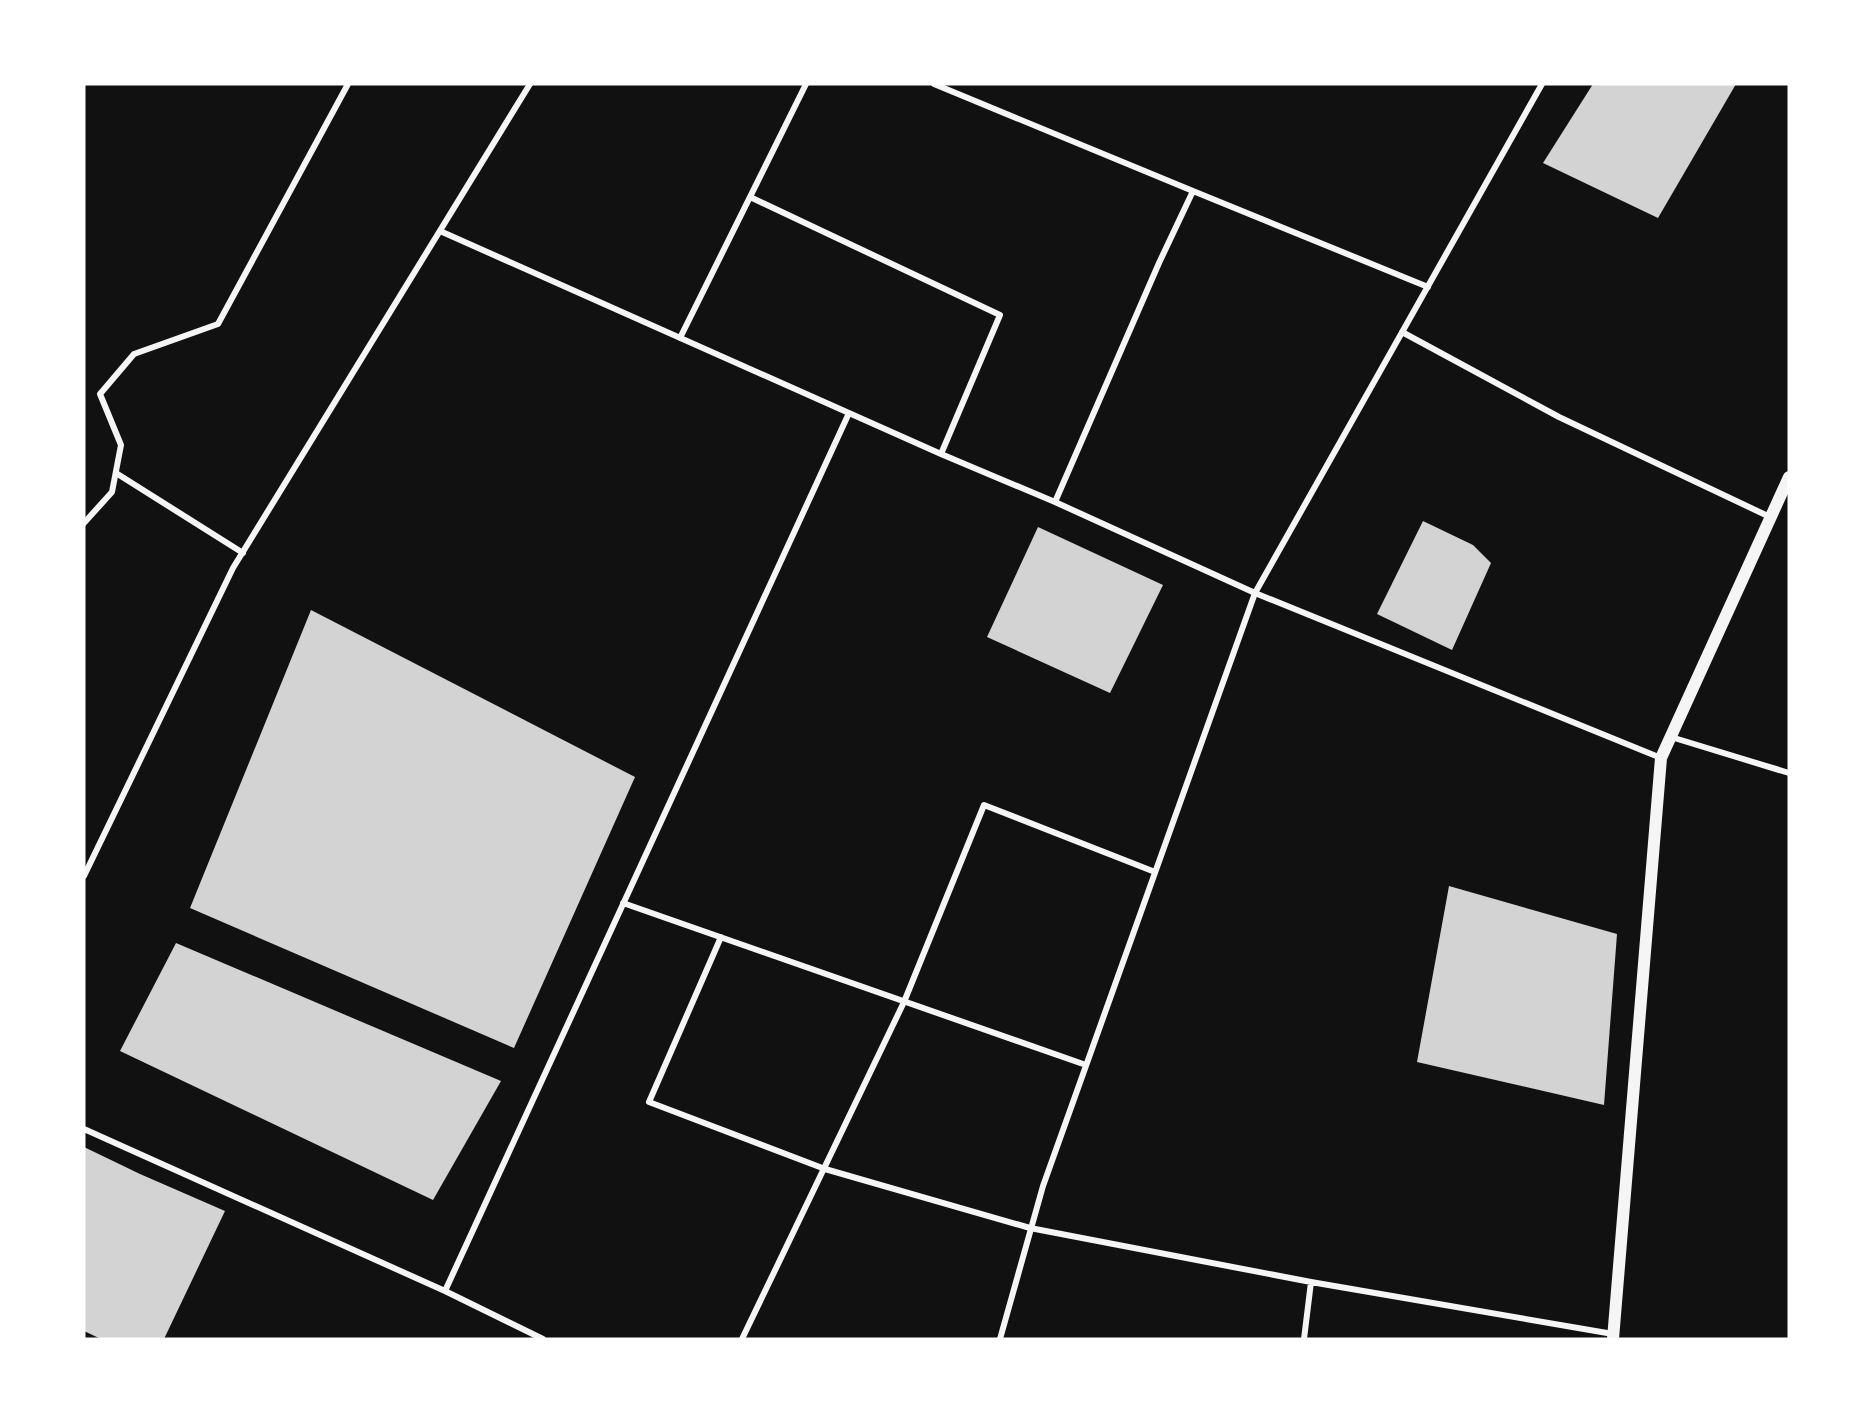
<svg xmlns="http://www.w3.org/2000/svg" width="1873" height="1423" viewBox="0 0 1873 1423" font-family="Montserrat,sans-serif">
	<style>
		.building { fill: #d3d3d3 }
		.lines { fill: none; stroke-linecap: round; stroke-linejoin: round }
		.minor { stroke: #f5f5f5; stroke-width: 6 }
		.secondary { stroke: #f5f5f5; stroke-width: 12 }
	</style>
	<rect width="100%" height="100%" fill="#111"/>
	<!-- building -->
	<path class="building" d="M 1593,84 L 1736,84 L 1658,218 L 1543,163 Z
		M 1423,521 L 1473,545 L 1491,563 L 1452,650 L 1377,614 Z
		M 1038,527 L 1163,585 L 1110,693 L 987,637 Z
		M 311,610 L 635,777 L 514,1048 L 190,908 Z
		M 1449,886 L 1617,934 L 1604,1105 L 1417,1062 Z
		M 176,943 L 501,1081 L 433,1200 L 120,1051 Z
		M 84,1147 L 140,1174 L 225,1211 L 164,1339 L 101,1339 L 84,1331 Z"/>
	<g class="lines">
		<!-- minor -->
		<path class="minor" d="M 934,84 L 1193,191 L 1159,263 L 1055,502
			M 1193,191 L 1428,287
			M 750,197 L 1000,315 L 941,454
			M 440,231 L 941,454 L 1055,502 L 1255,593 L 1661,758
			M 1402,332 L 1559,417 L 1770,517
			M 680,338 L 806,84
			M 116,473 L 243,553
			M 84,523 L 112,492 L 121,445 L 100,394 L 134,354 L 218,324 L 348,84
			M 1671,737 L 1789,773
			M 84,876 L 233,568 L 530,84
			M 623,903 L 1086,1065
			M 721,937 L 649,1102 L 825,1169 L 1030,1228 L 1311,1282 L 1613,1334
			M 84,1129 L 445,1291 L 849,413
			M 445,1291 L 543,1339
			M 742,1339 L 904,1002 L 984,805 L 1155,872
			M 1000,1339 L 1043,1186 L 1255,593 L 1542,84
			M 1304,1339 L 1311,1282"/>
		<!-- secondary -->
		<path class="secondary" d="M 1613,1339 L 1661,758 L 1789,477"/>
	</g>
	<!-- border -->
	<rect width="1873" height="1423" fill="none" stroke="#ffffff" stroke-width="171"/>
</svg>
